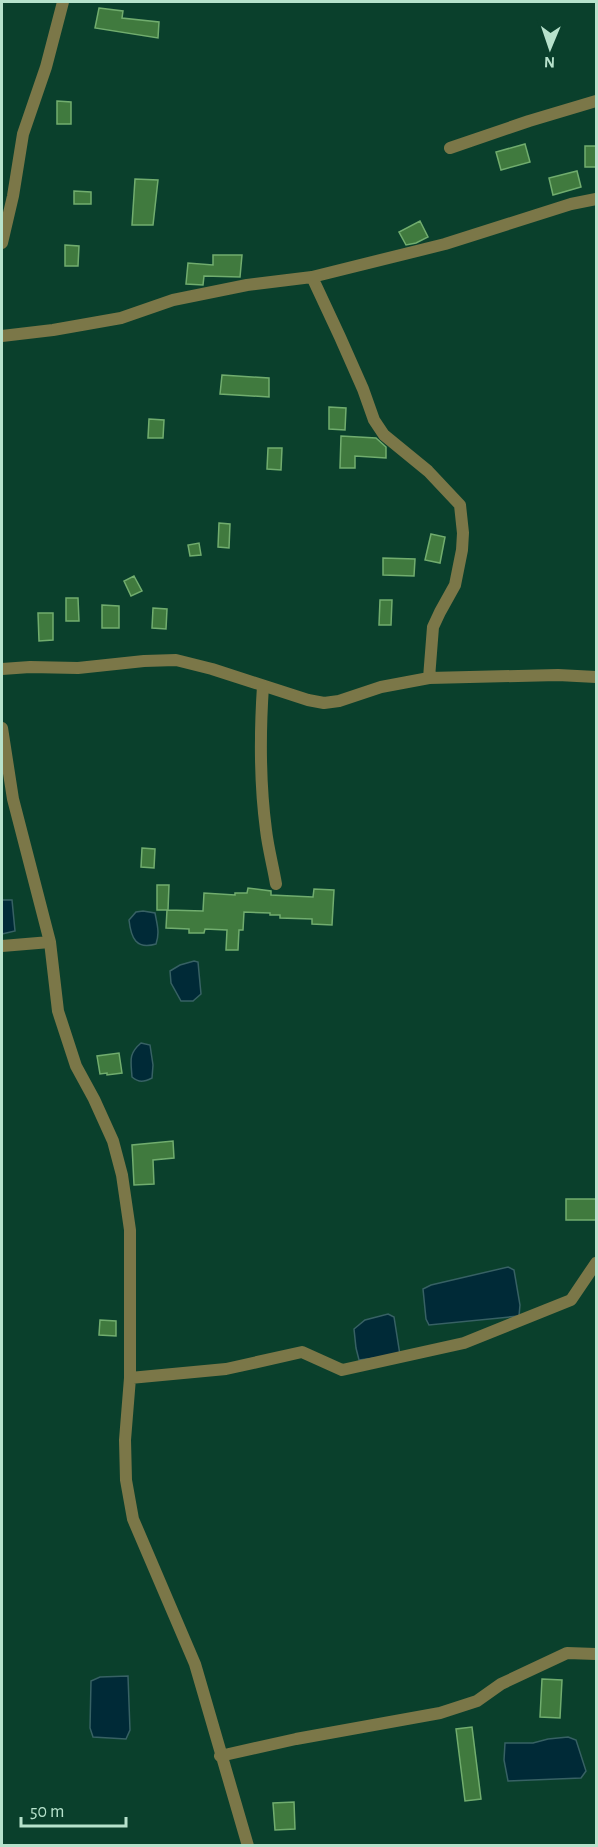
<svg xmlns="http://www.w3.org/2000/svg" width="598" height="1847" viewBox="0 0 598 1847" font-family="'Alegreya Sans',sans-serif">
	<style>
		.water { fill: #002a37; stroke: #376164; stroke-width: 1.5 }
		.building { fill: #407a3e; stroke: #71ad6e; stroke-width: 1.5 }
		.lines { fill: none; stroke-linecap: round; stroke-linejoin: round }
		.street { stroke: #7b7748; stroke-width: 12 }
	</style>
	<rect width="100%" height="100%" fill="#0a402c"/>
	<!-- water -->
	<path class="water" d="M 2,900 L 12,900 L 15,931 L 2,934 Z
		M 143,911 L 155,913 C 157,924 160,933 156,944 C 136,950 131,938 129,920 L 136,912 Z
		M 194,961 L 198,962 L 201,994 L 193,1001 L 181,1001 L 171,983 L 170,971 L 180,965 Z
		M 141,1043 L 150,1045 L 153,1065 L 152,1078 C 144,1082 139,1083 132,1077 C 131,1061 128,1054 141,1043 Z
		M 508,1267 L 514,1270 L 520,1305 L 519,1316 L 429,1325 L 426,1319 L 423,1289 L 431,1285 Z
		M 388,1314 L 394,1317 L 400,1355 L 359,1360 L 356,1348 L 354,1329 L 365,1320 Z
		M 128,1676 L 130,1730 L 126,1739 L 93,1737 L 90,1728 L 91,1681 L 100,1677 Z
		M 568,1737 L 576,1740 L 586,1771 L 581,1778 L 508,1781 L 504,1760 L 505,1743 L 533,1743 L 548,1739 Z"/>
	<!-- building -->
	<path class="building" d="M 99,8 L 123,11 L 122,18 L 159,22 L 158,38 L 95,28 Z
		M 57,101 L 71,102 L 71,124 L 57,124 Z
		M 525,144 L 530,162 L 501,170 L 496,152 Z
		M 585,146 L 597,146 L 597,167 L 585,167 Z
		M 577,171 L 581,187 L 553,195 L 549,178 Z
		M 135,179 L 158,180 L 153,225 L 132,225 Z
		M 74,191 L 91,192 L 91,204 L 74,204 Z
		M 420,221 L 428,237 L 416,243 L 406,245 L 399,232 Z
		M 65,245 L 79,246 L 78,266 L 65,266 Z
		M 213,255 L 242,255 L 240,277 L 204,276 L 203,285 L 186,284 L 188,263 L 213,265 Z
		M 222,375 L 269,378 L 269,397 L 220,394 Z
		M 329,407 L 346,408 L 345,430 L 329,429 Z
		M 149,419 L 164,420 L 163,438 L 148,438 Z
		M 341,436 L 376,438 L 386,447 L 386,458 L 355,456 L 355,468 L 340,468 Z
		M 268,448 L 282,448 L 281,470 L 267,469 Z
		M 219,523 L 230,524 L 229,548 L 218,547 Z
		M 431,534 L 445,537 L 440,563 L 425,560 Z
		M 199,543 L 201,555 L 190,556 L 188,545 Z
		M 383,558 L 415,559 L 414,576 L 383,575 Z
		M 134,576 L 142,591 L 131,596 L 124,581 Z
		M 66,598 L 78,598 L 79,621 L 66,621 Z
		M 380,600 L 392,600 L 391,625 L 379,625 Z
		M 102,605 L 119,606 L 119,628 L 102,628 Z
		M 153,608 L 167,609 L 166,629 L 152,628 Z
		M 38,613 L 53,613 L 53,640 L 39,641 Z
		M 142,848 L 155,849 L 154,868 L 141,867 Z
		M 157,885 L 169,885 L 168,910 L 203,911 L 204,893 L 235,895 L 235,893 L 247,893 L 248,888 L 271,891 L 271,895 L 313,897 L 314,889 L 334,890 L 332,925 L 312,924 L 312,919 L 280,918 L 280,915 L 270,915 L 270,913 L 244,912 L 243,930 L 239,930 L 238,950 L 226,950 L 227,930 L 205,929 L 204,933 L 189,933 L 189,929 L 166,928 L 167,910 L 157,910 Z
		M 119,1053 L 122,1073 L 107,1075 L 107,1073 L 100,1074 L 97,1056 Z
		M 173,1141 L 174,1158 L 153,1160 L 154,1184 L 134,1185 L 132,1145 Z
		M 566,1199 L 597,1199 L 597,1220 L 566,1220 Z
		M 100,1320 L 116,1321 L 116,1336 L 99,1335 Z
		M 542,1679 L 562,1680 L 560,1718 L 540,1717 Z
		M 472,1727 L 481,1799 L 465,1801 L 456,1729 Z
		M 294,1802 L 295,1829 L 275,1830 L 273,1803 Z"/>
	<g class="lines">
		<!-- street -->
		<path class="street" d="M 450,148 L 529,121 L 596,101
			M 2,243 L 13,196 L 23,134 L 46,67 L 63,2
			M 312,277 L 340,337 L 363,389 L 374,420 L 384,435 L 428,471 L 460,505 L 463,533 L 462,550 L 455,585 L 440,612 L 433,627 L 429,678
			M 2,336 L 53,330 L 121,318 L 173,300 L 247,285 L 312,277 L 445,244 L 571,204 L 596,199
			M 2,669 L 30,667 L 78,668 L 144,661 L 176,660 L 212,669 L 308,700 L 324,703 L 339,701 L 381,687 L 429,678 L 558,675 L 596,677
			M 263,686 C 260,731 260,785 266,830 C 268,848 273,866 276,884
			M 2,728 L 13,799 L 50,942 L 58,1011 L 76,1066 L 94,1099 L 113,1141 L 122,1175 L 130,1230 L 130,1378 L 125,1440 L 126,1480 L 133,1519 L 195,1664 L 248,1846
			M 2,946 L 50,942
			M 130,1378 L 226,1369 L 302,1352 L 342,1370 L 464,1343 L 571,1300 L 596,1263
			M 220,1756 L 296,1739 L 440,1713 L 477,1701 L 501,1684 L 567,1653 L 596,1654"/>
	</g>
	<!-- border -->
	<rect width="598" height="1847" fill="none" stroke="#b7e2cc" stroke-width="6"/>
	<!-- north arrow -->
	<g transform="translate(550 48) rotate(182)" stroke="#0a402c" stroke-width="4.5" paint-order="stroke">
	<path d="M0-4.5L10 22L0 15L-10 22Z" fill="#b7e2cc"/>
	<text y="-9" font-size="16" font-weight="bold" text-anchor="middle" fill="#b7e2cc">N</text>
	</g>
	<!-- scale -->
	<path d="M21 1817v9h105v-9" fill="none" stroke="#b7e2cc" stroke-width="3"/>
	<text x="30" y="1817" font-size="18" fill="#b7e2cc" stroke="#0a402c" stroke-width="4.5" paint-order="stroke">50 m</text>
</svg>
